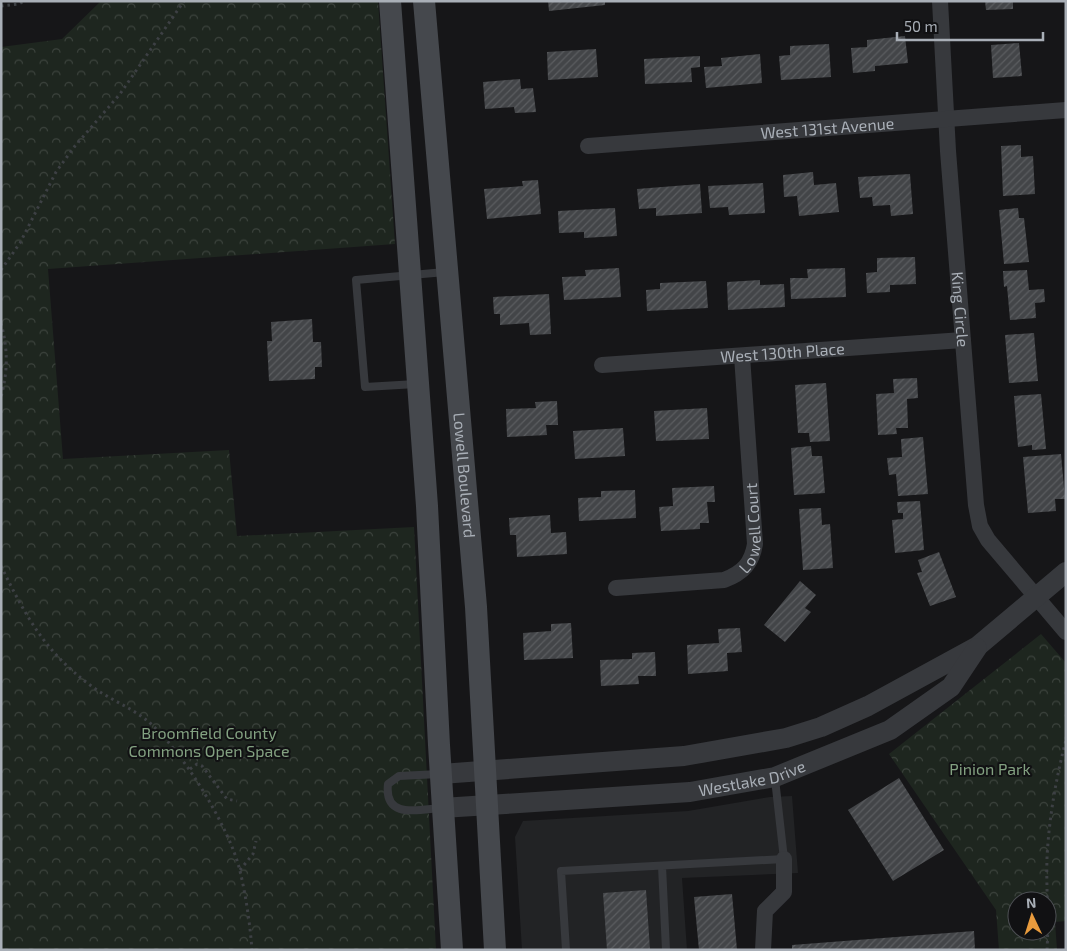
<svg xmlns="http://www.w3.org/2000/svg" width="1067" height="951" viewBox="0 0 1067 951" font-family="'Exo 2',sans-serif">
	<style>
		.built { fill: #222325 }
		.park { fill: url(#park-crowns); fill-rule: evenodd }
		.building { fill: url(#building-hatch) }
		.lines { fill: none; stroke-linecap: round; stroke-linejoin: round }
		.path { stroke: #3d4044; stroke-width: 3; stroke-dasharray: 2.5 4; stroke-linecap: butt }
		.service { stroke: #37393d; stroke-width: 8 }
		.minor { stroke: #37393d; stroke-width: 16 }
		.tertiary { stroke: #37393d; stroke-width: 20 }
		.secondary { stroke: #45484d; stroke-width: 22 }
		.labels { text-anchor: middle; stroke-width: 4; stroke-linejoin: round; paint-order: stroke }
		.street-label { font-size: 16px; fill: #a9afb7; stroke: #111113 }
		.park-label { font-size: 16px; fill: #83a181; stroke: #111113 }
	</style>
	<defs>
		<pattern id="park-crowns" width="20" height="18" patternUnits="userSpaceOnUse" patternTransform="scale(1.25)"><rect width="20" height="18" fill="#1e261f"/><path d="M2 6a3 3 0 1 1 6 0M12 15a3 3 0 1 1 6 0" fill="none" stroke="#3c433d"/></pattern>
		<pattern id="building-hatch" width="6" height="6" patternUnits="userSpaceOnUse" patternTransform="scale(1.25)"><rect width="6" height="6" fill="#434548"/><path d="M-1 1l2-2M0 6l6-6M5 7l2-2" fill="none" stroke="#5b5d60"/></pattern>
	</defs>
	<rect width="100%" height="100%" fill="#161618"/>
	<!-- built -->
	<path class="built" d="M 792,796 L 798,873 L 682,878 L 687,950 L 522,950 L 515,837 L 523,821 L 688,811 L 770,797 Z"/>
	<!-- park -->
	<path class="park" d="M 101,1 L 378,1 L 395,244 L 48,269 L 63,459 L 229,450 L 237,536 L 414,527 L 436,950 L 1,950 L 1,47 L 62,39 Z
		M 1041,634 L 1066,663 L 1066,921 L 1055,922 L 1057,950 L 999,950 L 996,910 L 889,754 ZM 1017,901 L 1047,901 L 1047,931 L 1017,931 Z"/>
	<!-- building -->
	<path class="building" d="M 548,1 L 605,1 L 605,5 L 549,11 Z
		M 985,1 L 1013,1 L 1013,9 L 986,10 Z
		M 905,36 L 908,63 L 875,66 L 875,71 L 853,73 L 851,48 L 867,47 L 867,40 Z
		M 1019,43 L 1022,76 L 993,78 L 991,45 Z
		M 829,44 L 831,77 L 781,80 L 779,56 L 790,55 L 790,46 Z
		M 596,49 L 598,77 L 548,80 L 547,52 Z
		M 760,54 L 762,83 L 706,88 L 704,67 L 722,66 L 721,58 Z
		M 700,56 L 700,67 L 691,68 L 692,82 L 645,84 L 644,59 Z
		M 520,79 L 521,89 L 533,88 L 536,112 L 515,113 L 514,107 L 485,109 L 483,82 Z
		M 1021,145 L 1021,157 L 1033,156 L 1035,194 L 1003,196 L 1001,146 Z
		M 813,172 L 814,185 L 836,183 L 839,212 L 799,216 L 797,196 L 784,197 L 783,175 Z
		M 910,174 L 913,214 L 891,216 L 890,205 L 873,206 L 872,197 L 860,198 L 858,177 Z
		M 538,180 L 541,214 L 487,219 L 484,189 L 523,186 L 522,181 Z
		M 763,183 L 765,213 L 729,215 L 728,207 L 710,208 L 708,186 Z
		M 700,184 L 702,213 L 656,216 L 656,208 L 639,209 L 637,189 Z
		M 615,208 L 617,236 L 584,238 L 584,232 L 559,233 L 558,211 Z
		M 1018,208 L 1019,218 L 1024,218 L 1029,262 L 1004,264 L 999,210 Z
		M 915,257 L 916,284 L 890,285 L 890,292 L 867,293 L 866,273 L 877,272 L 877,258 Z
		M 619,268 L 621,297 L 564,300 L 562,277 L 586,276 L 585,270 Z
		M 845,268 L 846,297 L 791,299 L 790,278 L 808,278 L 807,269 Z
		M 1027,270 L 1029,290 L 1044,289 L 1045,302 L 1035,303 L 1036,318 L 1010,320 L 1007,286 L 1004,287 L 1003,271 Z
		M 760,280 L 760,285 L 784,284 L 785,307 L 728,310 L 727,282 Z
		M 706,281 L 708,308 L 647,311 L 646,290 L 660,289 L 660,283 Z
		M 549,294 L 551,334 L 530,335 L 529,323 L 500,325 L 500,314 L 494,314 L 493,297 Z
		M 312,319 L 313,342 L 321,342 L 322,367 L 315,367 L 315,379 L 269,381 L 267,341 L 272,341 L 271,322 Z
		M 1034,333 L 1038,381 L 1009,383 L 1005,335 Z
		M 917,378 L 918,398 L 907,399 L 908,428 L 896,428 L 897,434 L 878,435 L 876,394 L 894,393 L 893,379 Z
		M 826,383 L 830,441 L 810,442 L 809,433 L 798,433 L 795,385 Z
		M 1041,394 L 1046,449 L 1032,450 L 1032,445 L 1018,447 L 1014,396 Z
		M 557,401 L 558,425 L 546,425 L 547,435 L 507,437 L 506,409 L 536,408 L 535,402 Z
		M 707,408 L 709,439 L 656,441 L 654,411 Z
		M 623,428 L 625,456 L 575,459 L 573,431 Z
		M 923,437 L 928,494 L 898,496 L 896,474 L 889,475 L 887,458 L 902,457 L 901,439 Z
		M 811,446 L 812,456 L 822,456 L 825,493 L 794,495 L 791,448 Z
		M 1061,454 L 1065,499 L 1055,499 L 1056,511 L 1028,513 L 1023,457 Z
		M 714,486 L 715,502 L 707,502 L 709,523 L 700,523 L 700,529 L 661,531 L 659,507 L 673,506 L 672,488 Z
		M 635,490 L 636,518 L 579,521 L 578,498 L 601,497 L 601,491 Z
		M 920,501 L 924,550 L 895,553 L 892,520 L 903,519 L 903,513 L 898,513 L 897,502 Z
		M 821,508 L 822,525 L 830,524 L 833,568 L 803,570 L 799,509 Z
		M 550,515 L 551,533 L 566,532 L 567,554 L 517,557 L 516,535 L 510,535 L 509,518 Z
		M 939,552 L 956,597 L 930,606 L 917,573 L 922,572 L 918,560 Z
		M 800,581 L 816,595 L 805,608 L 811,612 L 785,642 L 764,625 Z
		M 571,623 L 573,658 L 524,660 L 523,633 L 551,631 L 551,624 Z
		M 740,628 L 742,652 L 727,653 L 728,671 L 688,674 L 687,645 L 719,643 L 718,629 Z
		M 655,652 L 656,676 L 638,676 L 639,684 L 601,686 L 600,660 L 632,659 L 632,653 Z
		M 899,778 L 944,850 L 893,881 L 848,810 Z
		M 646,890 L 650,950 L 607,950 L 603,893 Z
		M 732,894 L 737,950 L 699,950 L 694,897 Z
		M 974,931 L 975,950 L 792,950 L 792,945 Z"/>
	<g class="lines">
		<!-- path -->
		<path class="path" d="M 1,6 L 19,4 L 24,1
			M 1,270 L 20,243 L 56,172 L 75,146 L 120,94 L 184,1
			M 1,323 C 8,349 8,371 1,397
			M 1,566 C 25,615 45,652 90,685 C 107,698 128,706 145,719 C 180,746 230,828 240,871 C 246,896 250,924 252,950
			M 190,769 L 197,764 L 202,766 L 227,799 L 237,801
			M 240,870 L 253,854 L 256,841
			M 1047,950 C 1049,919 1046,888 1047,858 C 1049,818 1056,778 1066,740"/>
		<!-- service -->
		<path class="service" d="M 416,384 L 365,387 L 356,280 L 445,272
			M 439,774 L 399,776 L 388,784 C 384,819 417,810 440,808
			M 662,866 L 666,950
			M 566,950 L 561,871 L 784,859 L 775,779"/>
		<!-- minor -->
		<g class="minor">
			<path id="s1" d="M 940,1 L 948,151 L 976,505 L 980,526 L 988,540 L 1066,632"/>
			<path id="s2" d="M 588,146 L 1066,110"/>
			<path id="s3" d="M 602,365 L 963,340"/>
			<path id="s4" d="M 616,588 L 724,580 C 743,573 752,563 755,544 L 742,356"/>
			<path d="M 763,950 L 765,911 L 784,892 L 784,859"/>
		</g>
		<!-- tertiary -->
		<g class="tertiary">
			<path d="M 441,774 L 684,756 L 786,738 L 821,727 L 868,706 L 978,646 L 1066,572"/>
			<path id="s5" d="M 442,808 L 690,792 L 775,777 L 890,730 L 951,687 L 977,648"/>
		</g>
		<!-- secondary -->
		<g class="secondary">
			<path d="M 390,1 L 427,506 L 439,745 L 452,950"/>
			<path id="s6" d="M 424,1 L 476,607 L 495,950"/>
		</g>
	</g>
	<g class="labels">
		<!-- street labels -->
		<g class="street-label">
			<text dy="6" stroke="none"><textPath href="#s2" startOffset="240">West 131st Avenue</textPath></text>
			<text dy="6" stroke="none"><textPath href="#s1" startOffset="309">King Circle</textPath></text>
			<text dy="6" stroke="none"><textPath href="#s3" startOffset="181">West 130th Place</textPath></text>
			<text dy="6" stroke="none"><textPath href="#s6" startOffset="476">Lowell Boulevard</textPath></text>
			<text dy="6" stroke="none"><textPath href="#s4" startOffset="174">Lowell Court</textPath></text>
			<text dy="6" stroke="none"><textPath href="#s5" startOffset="312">Westlake Drive</textPath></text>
		</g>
		<!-- park labels -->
		<g class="park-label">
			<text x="209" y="739">Broomfield County<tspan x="209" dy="18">Commons Open Space</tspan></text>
			<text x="990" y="775">Pinion Park</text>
		</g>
	</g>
	<!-- border -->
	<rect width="1067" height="951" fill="none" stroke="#a9afb7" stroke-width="5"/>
	<!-- north arrow -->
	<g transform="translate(1032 916) rotate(356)"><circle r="24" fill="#111113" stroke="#4e5055"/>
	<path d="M0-4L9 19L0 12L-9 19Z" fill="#e99b3d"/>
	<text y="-8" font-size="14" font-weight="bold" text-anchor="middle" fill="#a9afb7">N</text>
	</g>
	<!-- scale -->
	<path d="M897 32v8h146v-8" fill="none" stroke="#a9afb7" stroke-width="2.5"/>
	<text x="904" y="32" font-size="15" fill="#a9afb7" stroke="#111113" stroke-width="4" paint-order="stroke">50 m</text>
</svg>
